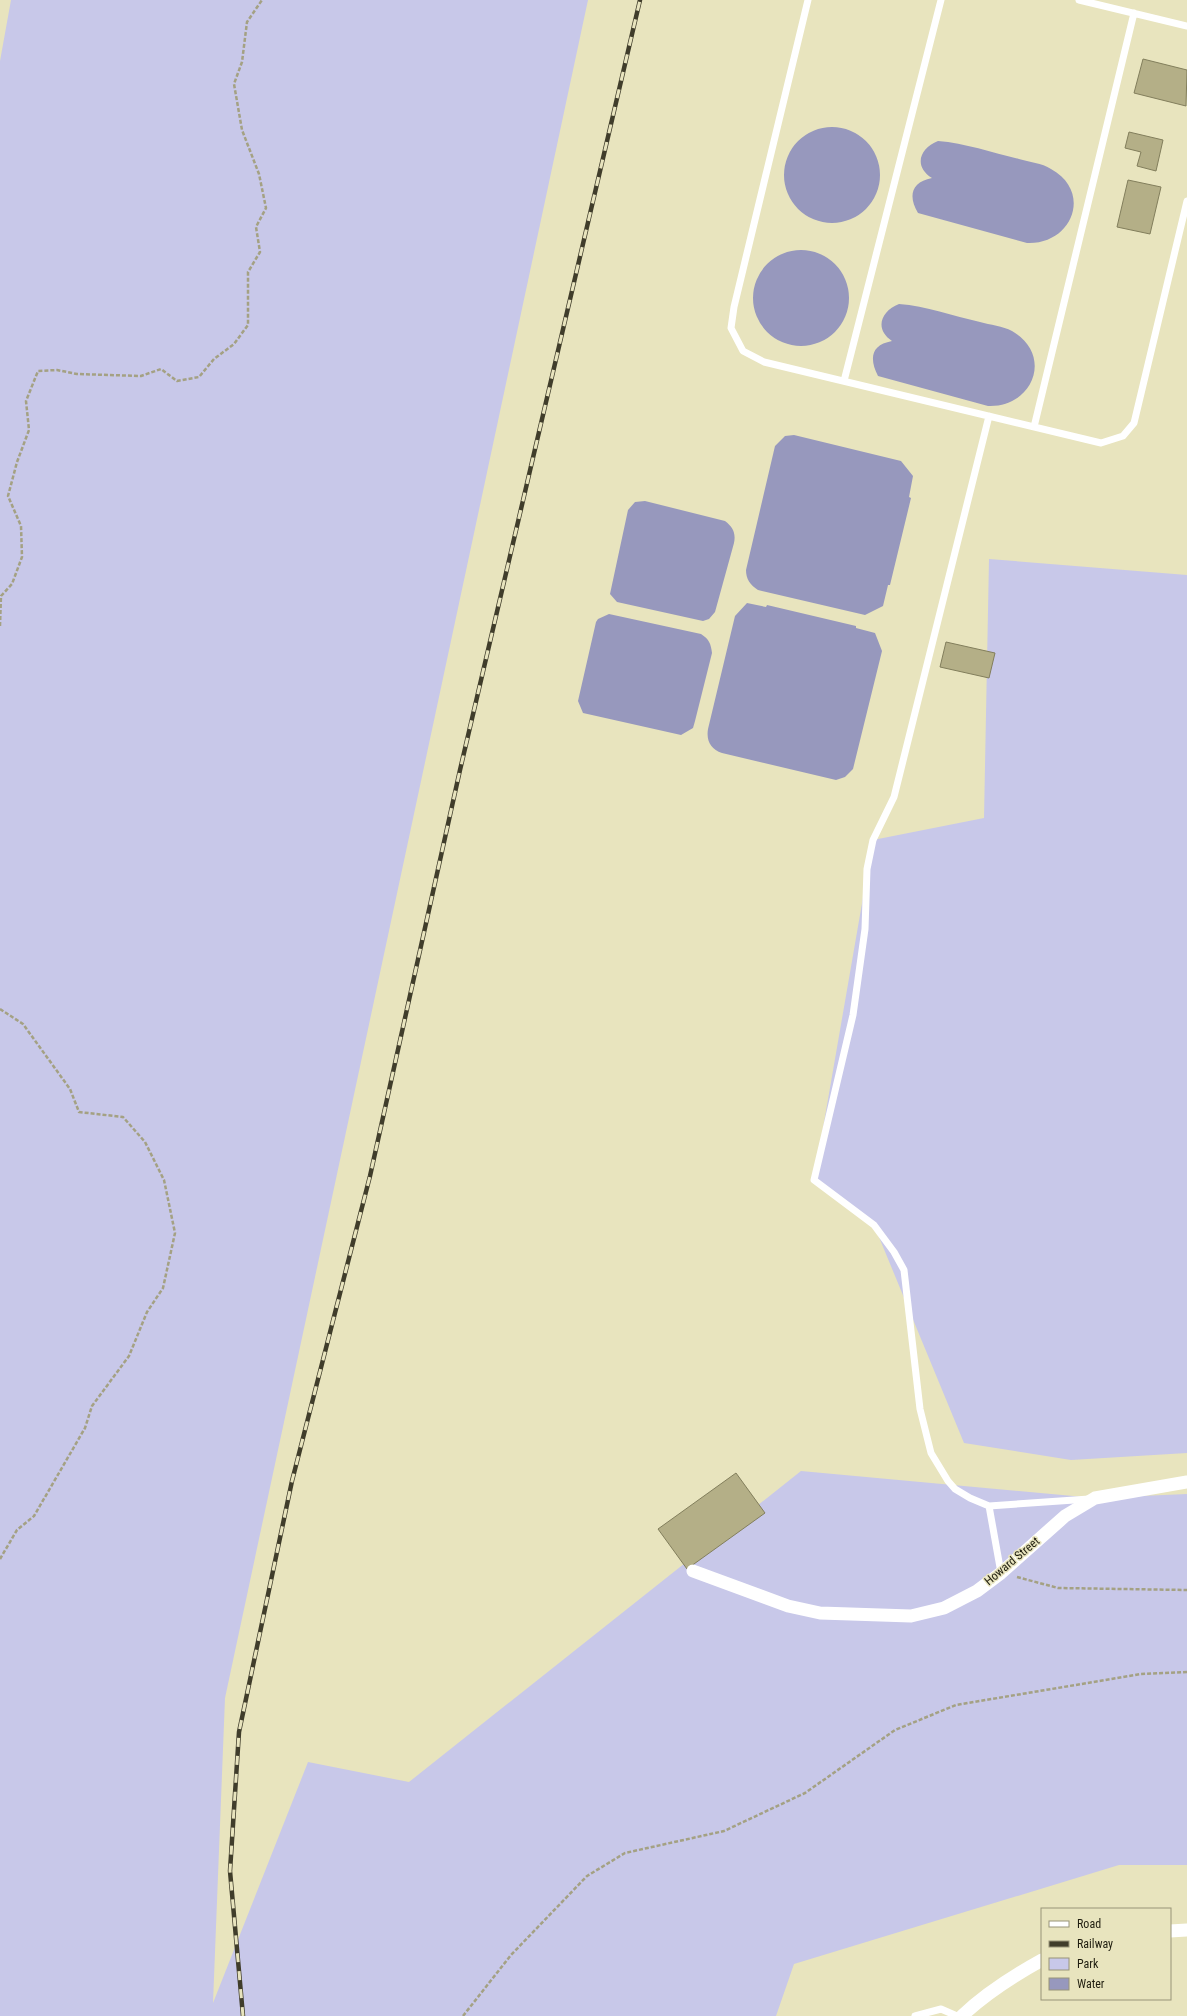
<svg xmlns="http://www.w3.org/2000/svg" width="1187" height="2016" viewBox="0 0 1187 2016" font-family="'Roboto Condensed',sans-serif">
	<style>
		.green { fill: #c8c8e9 }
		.water { fill: #9798bd }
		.building { fill: #b4af87; stroke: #827e5c }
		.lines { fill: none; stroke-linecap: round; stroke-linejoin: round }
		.path { stroke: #a4a183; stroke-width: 2.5; stroke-dasharray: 4 2; stroke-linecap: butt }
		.lane { stroke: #fff; stroke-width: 7 }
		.street { stroke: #fff; stroke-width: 13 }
		.rail-casing { stroke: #403d2b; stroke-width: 4.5 }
		.rail { stroke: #e8e4be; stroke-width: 3; stroke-dasharray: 9; stroke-linecap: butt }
		.labels { text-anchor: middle; stroke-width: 3; stroke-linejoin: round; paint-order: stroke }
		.street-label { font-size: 12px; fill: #1f1d0f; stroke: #e8e4be }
	</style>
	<rect width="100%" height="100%" fill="#e8e4be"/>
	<!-- green -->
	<path class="green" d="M 11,0 L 588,0 L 225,1698 L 213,2003 L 308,1762 L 409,1782 L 801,1471 L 1095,1498 L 1187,1494 L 1187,1865 L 1119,1865 L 794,1964 L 776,2016 L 0,2016 L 0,61 Z
		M 989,559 L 1187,575 L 1187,1453 L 1071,1460 L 964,1443 L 874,1225 L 814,1180 L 873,840 L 984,818 Z"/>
	<!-- water -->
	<path class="water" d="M784 175a48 48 0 1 1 96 0a48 48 0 1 1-96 0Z
		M 938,141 C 965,143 993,153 1019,159 C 1029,162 1042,163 1051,169 C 1093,192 1072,245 1027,243 L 918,213 C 908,196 911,182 932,178 C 913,166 920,148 938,141 Z
		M753 298a48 48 0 1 1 96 0a48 48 0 1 1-96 0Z
		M 899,304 C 926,306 953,316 980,322 C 990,325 1003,326 1012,331 C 1054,355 1033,408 988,406 L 878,376 C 869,358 871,345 892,341 C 874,329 881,311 899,304 Z
		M 794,435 L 901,461 L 913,476 L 909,497 L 911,498 L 890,585 L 888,585 L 883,606 L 865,615 L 758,590 C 750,585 746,579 746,570 L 775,446 L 785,436 Z
		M 645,501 L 725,521 C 733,527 736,533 734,543 L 715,612 L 709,619 L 703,621 L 617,602 L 610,594 L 628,510 L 635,502 Z
		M 747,603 L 766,607 L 767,605 L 856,626 L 856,628 L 875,633 L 882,651 L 853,769 L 845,777 L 836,780 L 722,753 C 711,749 706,741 708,729 L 735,616 Z
		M 609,614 L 701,634 C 709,639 711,644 712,653 L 695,721 L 693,728 L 681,735 L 583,713 L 578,701 L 596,622 L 598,619 Z"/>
	<!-- building -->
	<path class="building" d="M 1143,59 L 1187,70 L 1186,106 L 1134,93 Z
		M 1129,132 L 1163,140 L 1156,171 L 1137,166 L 1141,152 L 1125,148 Z
		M 1128,180 L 1161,187 L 1150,234 L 1117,227 Z
		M 946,642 L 995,653 L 989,678 L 940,667 Z
		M 736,1473 L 765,1513 L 687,1569 L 658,1529 Z"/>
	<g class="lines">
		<!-- path -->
		<path class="path" d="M 0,626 L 1,596 L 12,584 L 22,557 L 21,526 L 8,496 L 17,462 L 29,430 L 26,401 L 38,371 L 57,370 L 77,374 L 141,376 L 161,369 L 177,381 L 199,377 L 214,359 L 234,344 L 248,325 L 248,272 L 260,252 L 256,227 L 266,208 L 259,174 L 242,130 L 234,84 L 242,62 L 247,22 L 262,0
			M 0,1009 L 23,1024 L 70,1089 L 79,1112 L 123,1117 L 145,1142 L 164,1180 L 175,1233 L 163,1288 L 147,1312 L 129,1356 L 92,1406 L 85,1428 L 34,1516 L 17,1530 L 0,1559
			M 1017,1577 L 1058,1588 L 1187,1590
			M 463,2016 L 511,1955 L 587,1876 L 625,1853 L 724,1831 L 805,1793 L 895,1730 L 956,1705 L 1141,1674 L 1187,1672"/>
		<!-- lane -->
		<path class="lane" d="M 808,0 L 734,307 L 731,328 L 743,351 L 764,362 L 1101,443 L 1123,436 L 1134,423 L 1187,201
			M 1079,0 L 1187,26
			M 844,381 L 941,0
			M 989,416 L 894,797 L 873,840 L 867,869 L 865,929 L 853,1015 L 814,1180 L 874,1225 L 894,1252 L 904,1270 L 920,1409 L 931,1453 L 948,1481 L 955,1489 L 970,1498 L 989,1506 L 1089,1499
			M 1034,427 L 1134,13
			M 989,1506 L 1001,1573
			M 915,2016 L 941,2009 L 957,2016"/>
		<!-- street -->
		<path class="street" d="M 693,1571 L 788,1606 L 820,1613 L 911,1616 L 944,1608 L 977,1591 L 1001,1573 L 1065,1516 L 1095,1498 L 1187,1482
			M 1170,1931 L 1187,1930
			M 962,2016 C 986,1993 1013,1976 1042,1960"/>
		<defs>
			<path id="rail" d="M 243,2016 L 230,1871 L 239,1732 L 292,1481 L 370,1176 L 460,770 L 640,0"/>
		</defs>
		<!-- rail casing -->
		<use href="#rail" class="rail-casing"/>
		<!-- rail -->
		<use href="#rail" class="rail"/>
	</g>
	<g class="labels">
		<!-- street labels -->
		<g class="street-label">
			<text transform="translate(1012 1561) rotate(-40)" y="4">Howard Street</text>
		</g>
	</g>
	<!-- legend -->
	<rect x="1041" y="1908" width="130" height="92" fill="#e8e4be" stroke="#989478"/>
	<rect x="1049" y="1921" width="20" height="6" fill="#ffffff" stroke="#989478"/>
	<text x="1077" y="1928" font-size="12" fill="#1f1d0f">Road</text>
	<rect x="1049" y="1941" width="20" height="6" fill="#403d2b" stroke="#989478"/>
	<text x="1077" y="1948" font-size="12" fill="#1f1d0f">Railway</text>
	<rect x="1049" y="1958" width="20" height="12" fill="#c8c8e9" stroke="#989478"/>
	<text x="1077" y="1968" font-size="12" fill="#1f1d0f">Park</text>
	<rect x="1049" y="1978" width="20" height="12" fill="#9798bd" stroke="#989478"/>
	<text x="1077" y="1988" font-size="12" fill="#1f1d0f">Water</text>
</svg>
